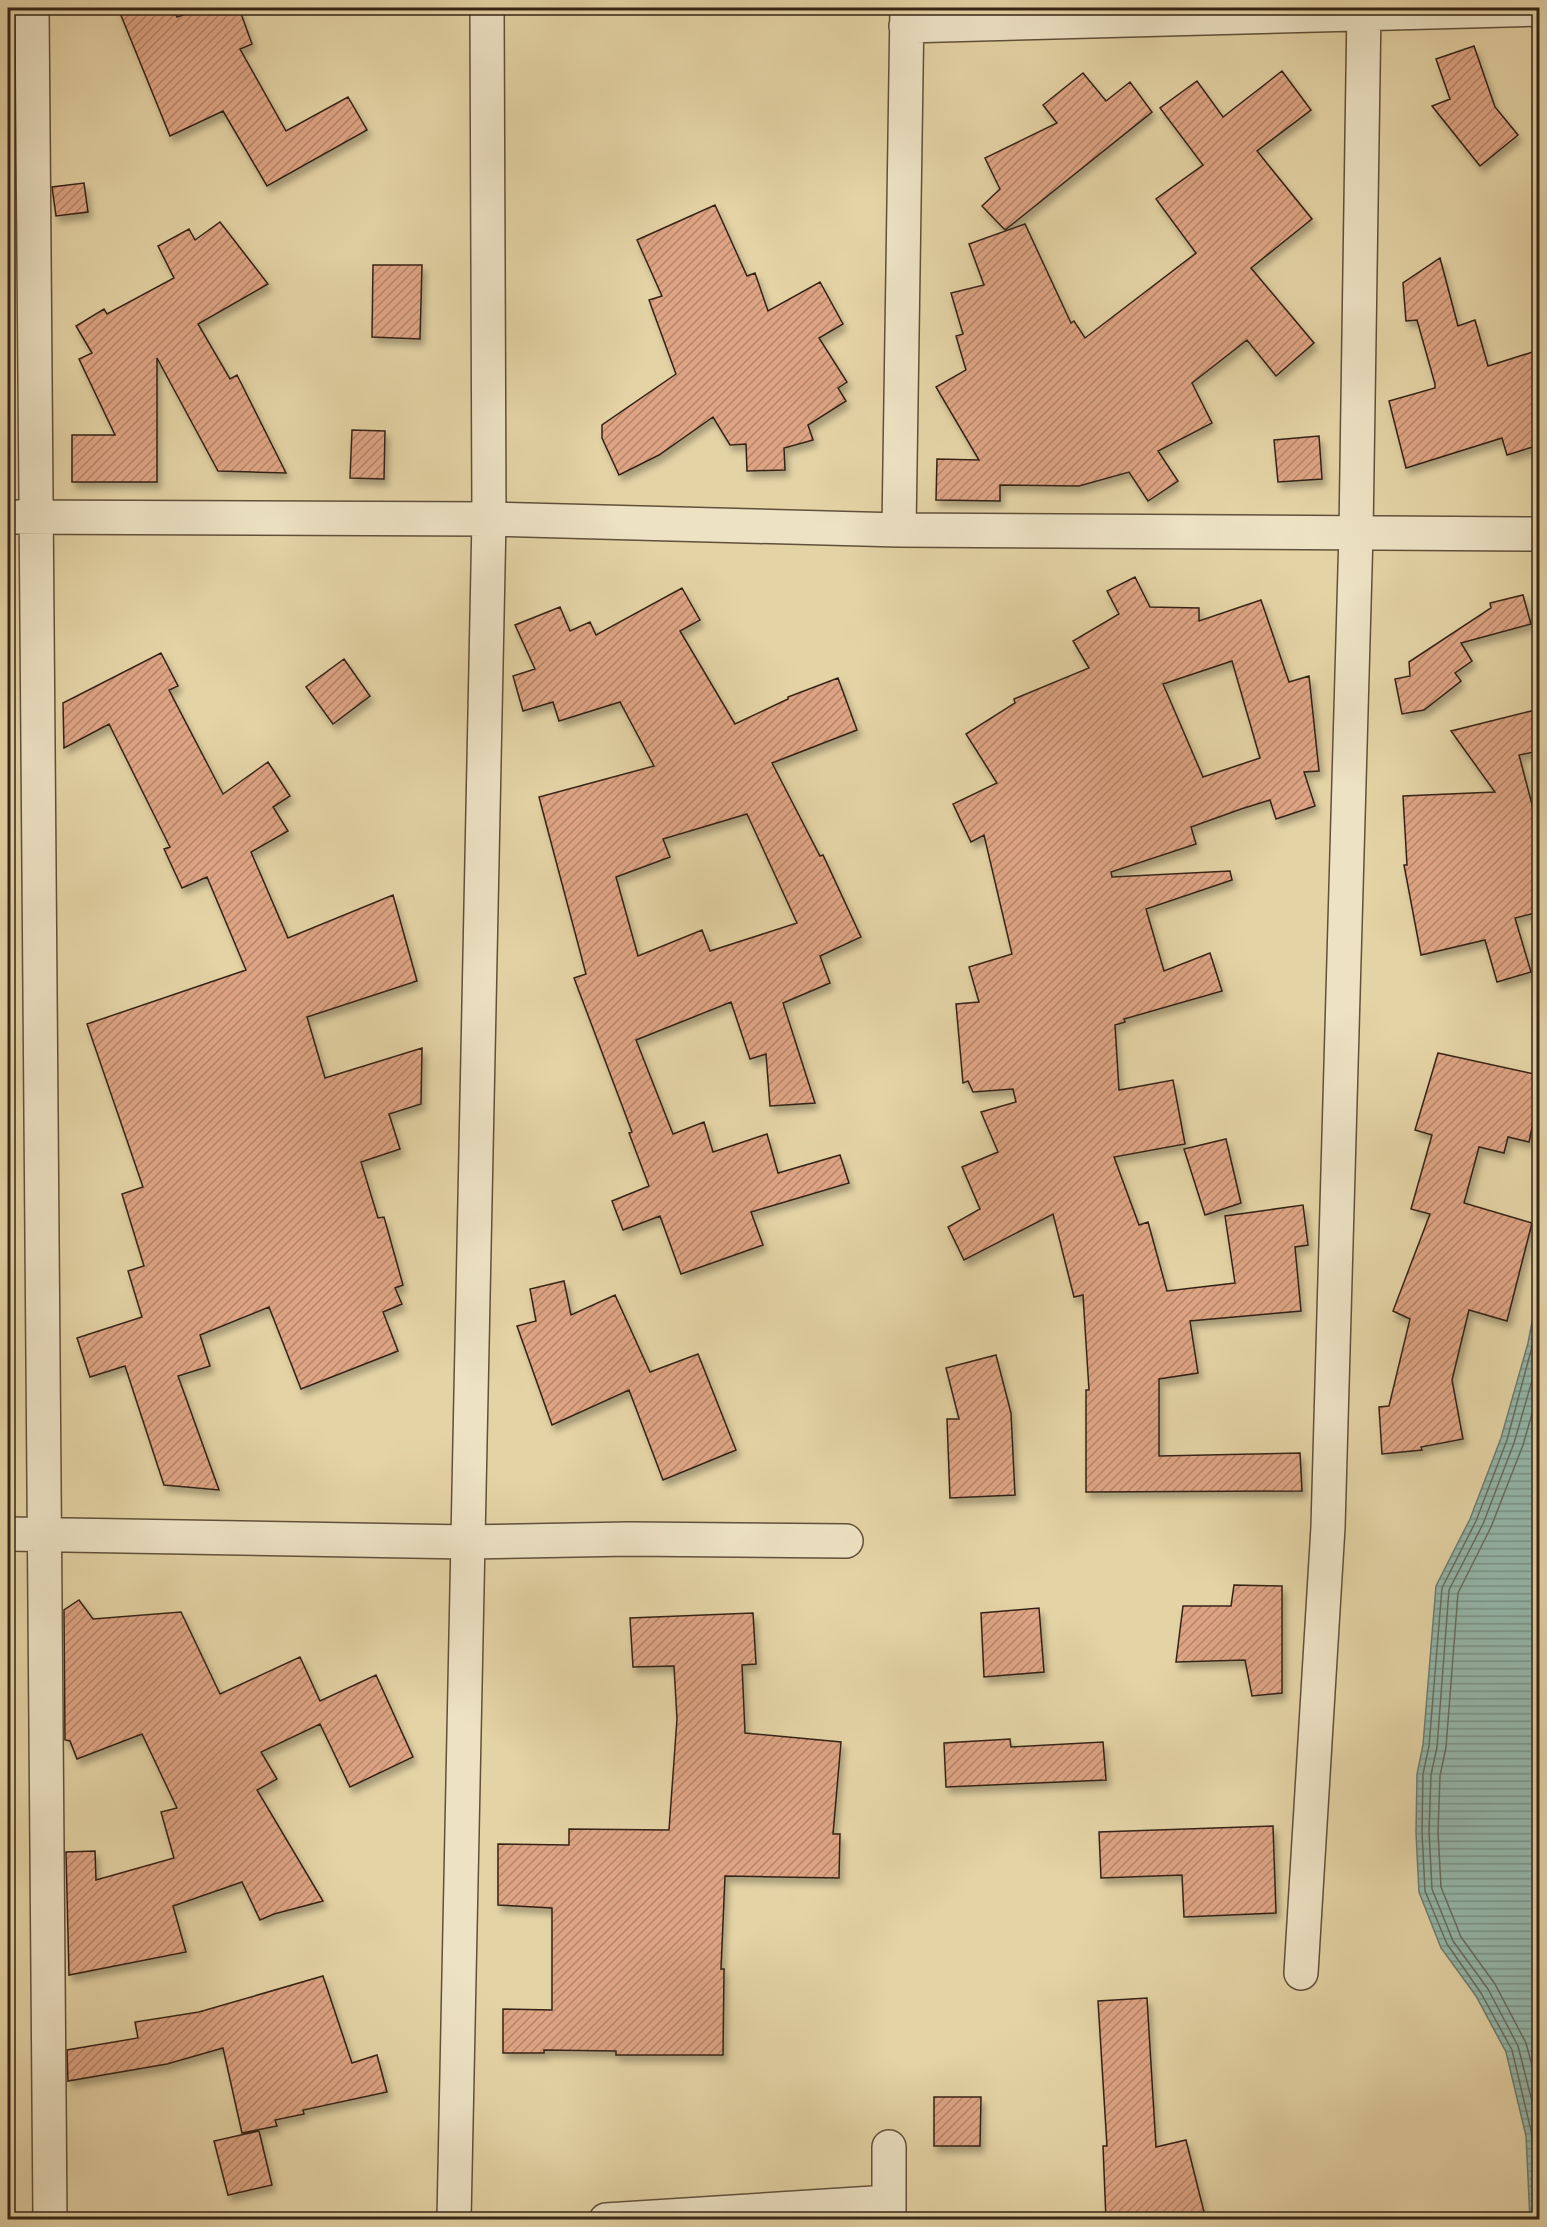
<svg xmlns="http://www.w3.org/2000/svg" width="1547" height="2227" viewBox="0 0 1547 2227" font-family="'Libre Caslon Text',serif">
	<style>
		.water { fill: url(#water-rules); stroke: #6f7c6f; stroke-width: 1.5 }
		.lines { fill: none; stroke-linecap: round; stroke-linejoin: round }
		.shore { stroke: #656e60; stroke-width: 1.5 }
		.building { fill: url(#building-hatch); stroke: #352416; stroke-width: 1.5; fill-rule: evenodd; filter: url(#shadow) }
		.street-casing { stroke: #61503a; stroke-width: 36 }
		.street { stroke: #ede2c4; stroke-width: 33 }
	</style>
	<defs>
		<pattern id="water-rules" width="6" height="5" patternUnits="userSpaceOnUse" patternTransform="scale(1.5)"><rect width="6" height="5" fill="#95b7ab"/><path d="M0 2.5h6" fill="none" stroke="#7a958a"/></pattern>
		<pattern id="building-hatch" width="6" height="6" patternUnits="userSpaceOnUse" patternTransform="scale(1.5)"><rect width="6" height="6" fill="#dda383"/><path d="M-1 1l2-2M0 6l6-6M5 7l2-2" fill="none" stroke="#b4856a"/></pattern>
		<filter id="shadow"><feDropShadow dx="3.5" dy="6" stdDeviation="3" flood-color="#0004"/></filter>
	</defs>
	<rect width="100%" height="100%" fill="#e4d3a5"/>
	<filter id="stains"><feTurbulence type="fractalNoise" baseFrequency=".00333" numOctaves="4"/><feColorMatrix values="0 0 0 0 .2 0 0 0 0 .09 0 0 0 0 .02 0 0 0 .5 -.17"/></filter>
	<radialGradient id="worn" r=".72"><stop offset=".6" stop-color="#630" stop-opacity="0"/><stop offset="1" stop-color="#630" stop-opacity=".3"/></radialGradient>
	<!-- water -->
	<path class="water" d="M 1539,1286 L 1540,2219 L 1530,2220 L 1526,2136 L 1506,2052 L 1476,1996 L 1441,1948 L 1419,1892 L 1416,1833 L 1417,1774 L 1423,1745 L 1436,1586 L 1470,1519 L 1501,1438 L 1528,1343 Z"/>
	<g class="lines">
		<!-- shore -->
		<path class="shore" d="M 1540,1353 L 1514,1443 L 1483,1524 L 1449,1590 L 1437,1747 L 1431,1775 L 1429,1832 L 1432,1889 L 1453,1941 L 1488,1989 L 1518,2046 L 1540,2133
			M 1540,1386 L 1523,1445 L 1491,1527 L 1458,1593 L 1446,1747 L 1440,1776 L 1438,1832 L 1441,1887 L 1461,1937 L 1495,1984 L 1526,2043 L 1540,2095
			M 1536,2220 L 1532,2135 L 1512,2050 L 1481,1993 L 1447,1944 L 1425,1891 L 1422,1832 L 1423,1774 L 1429,1746 L 1442,1588 L 1476,1521 L 1507,1440 L 1540,1317"/>
	</g>
	<!-- building -->
	<path class="building" d="M 118,8 L 173,8 L 177,17 L 202,8 L 239,8 L 252,44 L 240,49 L 286,131 L 348,97 L 367,130 L 267,186 L 223,111 L 170,136 Z
		M 1474,46 L 1495,107 L 1518,135 L 1480,166 L 1432,106 L 1450,99 L 1436,59 Z
		M 1282,71 L 1311,110 L 1257,151 L 1312,219 L 1251,268 L 1314,343 L 1276,376 L 1247,340 L 1192,383 L 1212,423 L 1158,451 L 1178,481 L 1148,501 L 1129,472 L 1079,486 L 1000,485 L 1000,501 L 936,500 L 937,459 L 979,460 L 936,387 L 966,370 L 956,336 L 963,334 L 951,293 L 984,285 L 969,244 L 1025,224 L 1071,323 L 1074,321 L 1085,338 L 1196,253 L 1156,199 L 1203,165 L 1160,108 L 1197,81 L 1223,117 Z
		M 1083,73 L 1106,101 L 1130,82 L 1152,112 L 1005,230 L 982,206 L 1000,189 L 985,158 L 1057,123 L 1043,105 Z
		M 84,183 L 88,212 L 56,216 L 52,187 Z
		M 715,205 L 747,276 L 755,273 L 768,311 L 820,282 L 843,324 L 819,338 L 847,382 L 838,388 L 846,401 L 808,425 L 813,440 L 784,448 L 785,470 L 747,471 L 746,444 L 730,445 L 713,417 L 659,455 L 619,475 L 602,438 L 602,425 L 676,374 L 649,300 L 662,296 L 637,240 Z
		M 220,222 L 268,284 L 198,324 L 230,379 L 237,375 L 286,473 L 218,471 L 157,358 L 157,482 L 72,482 L 72,435 L 115,435 L 79,359 L 92,353 L 76,326 L 104,309 L 107,314 L 174,278 L 158,246 L 189,229 L 195,240 Z
		M 1440,258 L 1458,326 L 1475,320 L 1488,366 L 1539,350 L 1539,445 L 1507,455 L 1502,438 L 1406,468 L 1389,401 L 1435,388 L 1435,384 L 1417,320 L 1406,321 L 1403,283 Z
		M 373,265 L 422,265 L 420,339 L 372,337 Z
		M 352,430 L 385,431 L 384,479 L 350,478 Z
		M 1319,436 L 1322,479 L 1278,482 L 1274,440 Z
		M 1135,577 L 1150,607 L 1199,608 L 1199,621 L 1261,600 L 1289,682 L 1309,676 L 1319,771 L 1304,772 L 1315,806 L 1276,819 L 1270,800 L 1241,809 L 1191,827 L 1196,844 L 1111,872 L 1112,877 L 1230,871 L 1232,880 L 1146,909 L 1164,971 L 1210,953 L 1222,991 L 1124,1019 L 1125,1022 L 1115,1025 L 1119,1090 L 1173,1080 L 1185,1144 L 1114,1157 L 1139,1225 L 1148,1222 L 1167,1291 L 1235,1283 L 1225,1216 L 1303,1205 L 1308,1245 L 1295,1247 L 1301,1311 L 1190,1321 L 1198,1373 L 1159,1379 L 1159,1456 L 1300,1453 L 1302,1491 L 1086,1492 L 1086,1390 L 1089,1390 L 1083,1295 L 1074,1297 L 1053,1214 L 964,1260 L 948,1227 L 980,1209 L 962,1167 L 998,1152 L 981,1112 L 1016,1102 L 1013,1089 L 973,1092 L 968,1081 L 963,1083 L 956,1004 L 979,1002 L 969,967 L 1012,954 L 984,835 L 971,842 L 953,804 L 997,783 L 966,734 L 1015,703 L 1014,699 L 1089,668 L 1073,641 L 1119,614 L 1107,591 ZM 1232,661 L 1260,758 L 1203,777 L 1163,684 Z
		M 682,588 L 700,620 L 680,631 L 735,724 L 788,699 L 788,697 L 838,678 L 857,730 L 772,763 L 820,856 L 823,855 L 861,937 L 820,956 L 830,983 L 783,1003 L 815,1103 L 770,1106 L 766,1054 L 750,1059 L 731,1002 L 636,1040 L 673,1134 L 704,1122 L 713,1152 L 767,1134 L 778,1173 L 840,1155 L 849,1183 L 751,1212 L 763,1245 L 681,1274 L 660,1216 L 623,1230 L 612,1201 L 649,1186 L 629,1133 L 632,1132 L 574,978 L 586,974 L 539,797 L 654,766 L 620,702 L 559,721 L 553,702 L 523,711 L 513,676 L 535,669 L 515,625 L 560,607 L 570,631 L 590,622 L 596,635 ZM 747,814 L 797,923 L 710,951 L 702,930 L 638,956 L 616,877 L 670,857 L 663,839 Z
		M 1523,595 L 1531,624 L 1461,643 L 1472,661 L 1455,673 L 1461,681 L 1424,710 L 1402,714 L 1395,679 L 1410,676 L 1409,662 L 1491,608 L 1490,603 Z
		M 161,653 L 178,686 L 169,690 L 223,794 L 268,762 L 290,796 L 273,807 L 288,831 L 251,852 L 288,938 L 393,895 L 417,981 L 307,1017 L 325,1078 L 422,1048 L 421,1104 L 389,1114 L 400,1149 L 361,1162 L 378,1218 L 384,1217 L 403,1285 L 395,1288 L 402,1304 L 383,1312 L 398,1351 L 301,1389 L 269,1307 L 200,1335 L 210,1366 L 178,1376 L 219,1490 L 164,1485 L 125,1366 L 90,1377 L 77,1338 L 142,1317 L 128,1271 L 144,1266 L 122,1194 L 143,1187 L 87,1024 L 246,970 L 207,877 L 182,888 L 164,849 L 170,847 L 109,724 L 64,748 L 63,703 Z
		M 344,659 L 370,696 L 333,724 L 306,687 Z
		M 1539,709 L 1539,751 L 1519,755 L 1539,831 L 1539,912 L 1515,918 L 1531,972 L 1497,982 L 1485,940 L 1421,955 L 1404,865 L 1407,865 L 1403,796 L 1495,792 L 1451,731 Z
		M 1438,1053 L 1539,1075 L 1539,1095 L 1529,1142 L 1508,1137 L 1504,1153 L 1479,1147 L 1464,1203 L 1532,1223 L 1507,1321 L 1469,1310 L 1452,1380 L 1463,1439 L 1421,1447 L 1422,1450 L 1382,1454 L 1379,1407 L 1389,1406 L 1410,1319 L 1393,1311 L 1430,1214 L 1411,1209 L 1432,1135 L 1415,1130 Z
		M 1226,1139 L 1241,1203 L 1205,1215 L 1184,1149 Z
		M 564,1281 L 571,1315 L 615,1295 L 650,1372 L 698,1354 L 736,1450 L 663,1480 L 629,1390 L 552,1425 L 517,1326 L 536,1321 L 530,1289 Z
		M 996,1355 L 1011,1413 L 1015,1495 L 950,1498 L 947,1419 L 959,1419 L 946,1368 Z
		M 1234,1585 L 1282,1586 L 1282,1693 L 1252,1696 L 1245,1660 L 1176,1662 L 1183,1606 L 1231,1606 Z
		M 79,1600 L 93,1619 L 181,1612 L 220,1694 L 300,1657 L 320,1701 L 376,1675 L 413,1757 L 350,1787 L 320,1724 L 261,1752 L 277,1779 L 257,1790 L 323,1901 L 274,1914 L 260,1920 L 242,1882 L 173,1906 L 186,1952 L 69,1975 L 66,1852 L 95,1851 L 96,1880 L 174,1858 L 161,1812 L 177,1808 L 142,1734 L 77,1759 L 70,1741 L 65,1740 L 64,1610 Z
		M 1039,1608 L 1044,1672 L 984,1677 L 981,1613 Z
		M 753,1613 L 756,1664 L 742,1665 L 745,1733 L 841,1742 L 833,1834 L 840,1834 L 839,1878 L 725,1876 L 721,1969 L 724,1969 L 723,2055 L 616,2055 L 616,2051 L 544,2050 L 544,2053 L 503,2053 L 503,2009 L 552,2010 L 552,1908 L 498,1905 L 498,1844 L 569,1845 L 569,1829 L 669,1830 L 677,1719 L 674,1666 L 633,1667 L 630,1618 Z
		M 1010,1739 L 1011,1747 L 1103,1742 L 1106,1780 L 946,1787 L 944,1743 Z
		M 1273,1826 L 1276,1913 L 1184,1917 L 1182,1875 L 1101,1878 L 1099,1832 Z
		M 323,1976 L 352,2063 L 377,2055 L 387,2092 L 303,2110 L 304,2114 L 275,2120 L 277,2126 L 242,2133 L 223,2048 L 167,2064 L 68,2081 L 67,2050 L 138,2038 L 135,2022 L 199,2012 Z
		M 1147,1998 L 1156,2147 L 1186,2140 L 1206,2220 L 1106,2220 L 1103,2146 L 1107,2146 L 1098,2001 Z
		M 934,2097 L 981,2097 L 980,2146 L 934,2146 Z
		M 259,2131 L 272,2185 L 228,2195 L 214,2141 Z"/>
	<g class="lines">
		<defs>
			<path id="street" d="M 32,8 L 50,2220
				M 906,26 L 1540,9
				M 8,517 L 489,519 L 899,530 L 1540,534
				M 899,530 L 907,8
				M 8,1534 L 467,1542 L 629,1539 L 846,1541
				M 1301,1973 L 1328,1527 L 1356,533 L 1364,8
				M 454,2220 L 489,519 L 487,8
				M 606,2220 L 889,2202
				M 889,2220 L 889,2147"/>
		</defs>
		<!-- street casing -->
		<use href="#street" class="street-casing"/>
		<!-- street -->
		<use href="#street" class="street"/>
	</g>
	<!-- margin -->
	<rect width="1547" height="2227" fill="none" stroke="#e4d3a5" stroke-width="30"/>
	<rect x="9" y="9" width="1529" height="2209" fill="none" stroke="#352416" stroke-width="3"/>
	<rect x="15" y="15" width="1517" height="2197" fill="none" stroke="#352416" stroke-width="1.5"/>
	<rect width="100%" height="100%" filter="url(#stains)"/>
	<rect width="100%" height="100%" fill="url(#worn)"/>
</svg>
